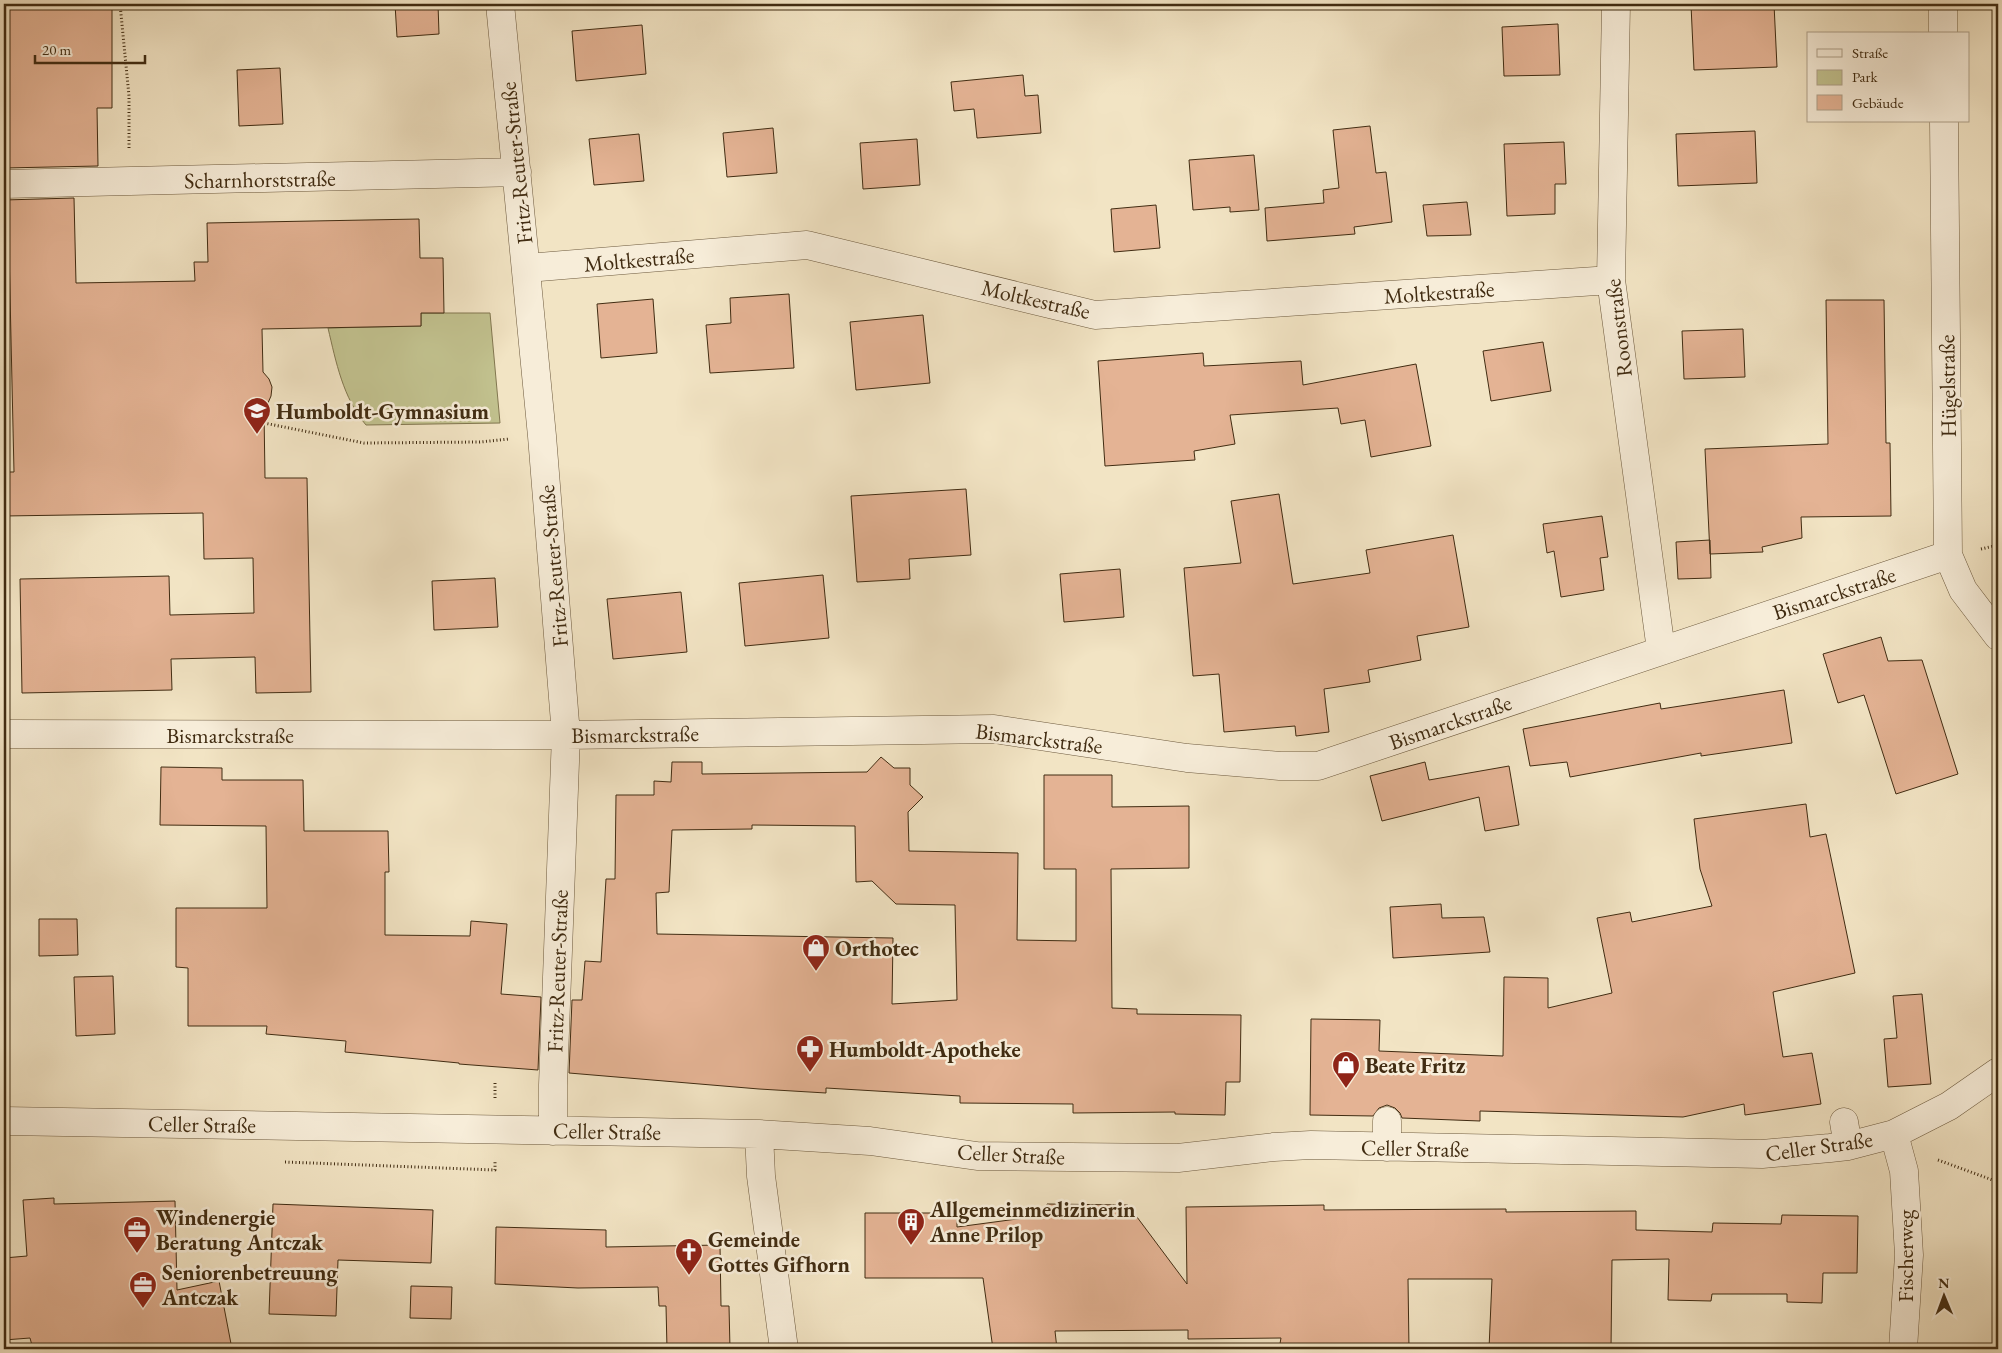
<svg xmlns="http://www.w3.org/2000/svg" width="2002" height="1353" viewBox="0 0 2002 1353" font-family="'EB Garamond',serif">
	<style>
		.green { fill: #c2c28f; stroke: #827750 }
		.building { fill: #e4b394; stroke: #412c12; fill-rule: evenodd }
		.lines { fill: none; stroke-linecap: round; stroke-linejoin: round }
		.minor-casing { stroke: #6d5a3e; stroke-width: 29 }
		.path { stroke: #412c12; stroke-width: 3; stroke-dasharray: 1 2.5; stroke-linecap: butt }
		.minor { stroke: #f7edd9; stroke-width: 28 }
		.labels { text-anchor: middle; stroke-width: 5; stroke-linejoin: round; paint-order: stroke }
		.street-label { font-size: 22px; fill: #412c12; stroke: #f7edd9 }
		.poi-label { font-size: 22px; font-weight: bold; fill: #412c12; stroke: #f7edd9; text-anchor: start }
	</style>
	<rect width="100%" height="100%" fill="#f2e4c4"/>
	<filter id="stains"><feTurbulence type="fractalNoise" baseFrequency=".004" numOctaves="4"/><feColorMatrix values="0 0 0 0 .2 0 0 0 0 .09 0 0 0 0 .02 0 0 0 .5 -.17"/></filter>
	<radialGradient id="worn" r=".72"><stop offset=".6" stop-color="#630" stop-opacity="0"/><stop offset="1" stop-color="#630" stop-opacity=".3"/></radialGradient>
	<!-- green -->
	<path class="green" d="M 421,313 L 490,313 L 500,423 L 366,425 C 343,398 336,362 328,328 L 421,326 Z"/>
	<!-- building -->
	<path class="building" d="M 4,4 L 112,4 L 112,108 L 97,108 L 98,166 L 4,168 Z
		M 395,4 L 438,4 L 439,34 L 397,37 Z
		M 1722,4 L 1774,4 L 1777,67 L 1694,70 L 1691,5 Z
		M 1558,24 L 1560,75 L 1504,76 L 1502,27 Z
		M 642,25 L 646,74 L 576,81 L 572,31 Z
		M 280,68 L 283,124 L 239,126 L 237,70 Z
		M 1023,75 L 1025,96 L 1038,95 L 1041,133 L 977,138 L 974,109 L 954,111 L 951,82 Z
		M 1370,126 L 1376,173 L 1386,172 L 1392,222 L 1354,227 L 1355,234 L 1267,241 L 1265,208 L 1324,203 L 1323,190 L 1339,188 L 1333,130 Z
		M 773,128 L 777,173 L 727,177 L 723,133 Z
		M 1755,131 L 1757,183 L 1678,186 L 1676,134 Z
		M 639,134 L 644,181 L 594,185 L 589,139 Z
		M 917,139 L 920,185 L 863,189 L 860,143 Z
		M 1564,142 L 1566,184 L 1555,184 L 1555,214 L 1507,216 L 1504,144 Z
		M 1254,155 L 1259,210 L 1230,212 L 1230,207 L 1193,210 L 1189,160 Z
		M 74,198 L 76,283 L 195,281 L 194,262 L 208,262 L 207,223 L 419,219 L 420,258 L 443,258 L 444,313 L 421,313 L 421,326 L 262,329 L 263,372 L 269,379 L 272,387 L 271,396 L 264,412 L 265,478 L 307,478 L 311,692 L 256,693 L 255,657 L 171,659 L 172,690 L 22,693 L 20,579 L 169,576 L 170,615 L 254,613 L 253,558 L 204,559 L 203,513 L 4,516 L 4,472 L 14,472 L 9,249 L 4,249 L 4,200 Z
		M 1467,202 L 1471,235 L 1427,236 L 1423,205 Z
		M 1156,205 L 1160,248 L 1114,252 L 1111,209 Z
		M 789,294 L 794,368 L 710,373 L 706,325 L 731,323 L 730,298 Z
		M 653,299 L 657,353 L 601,358 L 597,304 Z
		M 1826,300 L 1884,300 L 1886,443 L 1890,443 L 1891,516 L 1801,517 L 1802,538 L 1762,547 L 1763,552 L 1710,554 L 1705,449 L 1828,444 Z
		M 923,315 L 930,383 L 856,390 L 850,322 Z
		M 1743,329 L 1745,377 L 1684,379 L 1682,331 Z
		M 1543,342 L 1551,391 L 1491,401 L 1483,351 Z
		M 1203,353 L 1204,366 L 1301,361 L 1303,385 L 1416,364 L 1431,446 L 1371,457 L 1365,420 L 1341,424 L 1338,408 L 1230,415 L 1235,444 L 1194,451 L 1195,460 L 1105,466 L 1098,361 Z
		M 966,489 L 971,555 L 909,559 L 910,579 L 857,582 L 851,496 Z
		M 1279,494 L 1293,584 L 1370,573 L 1366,550 L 1453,535 L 1469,627 L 1417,636 L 1421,660 L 1368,670 L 1370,682 L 1324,689 L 1329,732 L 1296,736 L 1295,726 L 1224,732 L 1219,674 L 1193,676 L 1184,568 L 1241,563 L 1231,501 Z
		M 1602,516 L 1608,557 L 1600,558 L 1604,590 L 1561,597 L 1554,551 L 1547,553 L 1543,524 Z
		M 1710,540 L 1711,578 L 1678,579 L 1676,542 Z
		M 1120,569 L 1124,617 L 1064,622 L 1060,574 Z
		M 823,575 L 829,638 L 745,646 L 739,583 Z
		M 495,578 L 498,627 L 434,630 L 432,581 Z
		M 681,592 L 687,652 L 613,659 L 607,599 Z
		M 1881,637 L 1888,661 L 1922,660 L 1958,774 L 1896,794 L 1864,695 L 1838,703 L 1823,654 Z
		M 1784,690 L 1792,743 L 1701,756 L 1701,753 L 1570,777 L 1567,762 L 1530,766 L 1523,729 L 1660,703 L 1661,709 Z
		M 881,757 L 894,768 L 910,768 L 910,785 L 923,797 L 908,812 L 909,851 L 1018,853 L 1017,940 L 1076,941 L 1076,869 L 1044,869 L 1044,775 L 1112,775 L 1112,807 L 1189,806 L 1189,868 L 1111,869 L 1112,1008 L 1137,1009 L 1137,1014 L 1241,1015 L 1240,1082 L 1226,1082 L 1225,1115 L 1175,1114 L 1175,1112 L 1073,1113 L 1073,1104 L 960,1103 L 960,1096 L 826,1088 L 826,1093 L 759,1089 L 569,1073 L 572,1000 L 582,1000 L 585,961 L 601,962 L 606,879 L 615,879 L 616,795 L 654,795 L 654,781 L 671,782 L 672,762 L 702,762 L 702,774 L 867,772 ZM 752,825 L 855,826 L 856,882 L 872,881 L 896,904 L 955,905 L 957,1000 L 892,1004 L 893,938 L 657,934 L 656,893 L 669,892 L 672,830 L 752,829 Z
		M 1425,762 L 1429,780 L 1509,766 L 1519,825 L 1485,831 L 1479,797 L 1382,821 L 1370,776 Z
		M 161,767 L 222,768 L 222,780 L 303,780 L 304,831 L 388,831 L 389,872 L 385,872 L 385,935 L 470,936 L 471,921 L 507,924 L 501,994 L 541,997 L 538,1070 L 459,1064 L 459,1063 L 345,1052 L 346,1041 L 266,1034 L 267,1026 L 188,1026 L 188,968 L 176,967 L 176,908 L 267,908 L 266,826 L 160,825 Z
		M 1806,804 L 1810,837 L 1826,834 L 1855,973 L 1773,992 L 1783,1057 L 1812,1053 L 1821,1104 L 1745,1115 L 1744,1104 L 1683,1117 L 1480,1111 L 1480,1121 L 1402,1118 L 1400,1113 L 1395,1108 L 1387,1105 L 1379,1108 L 1373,1116 L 1310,1115 L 1311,1019 L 1380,1020 L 1379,1051 L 1503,1056 L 1504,977 L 1548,978 L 1548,1008 L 1612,993 L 1597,918 L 1630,912 L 1632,922 L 1712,906 L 1700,869 L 1694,819 Z
		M 1441,904 L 1442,918 L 1484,917 L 1490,952 L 1393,958 L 1390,907 Z
		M 39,919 L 77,919 L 78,955 L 39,956 Z
		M 113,976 L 115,1034 L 76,1036 L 74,977 Z
		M 1922,994 L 1931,1084 L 1888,1087 L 1884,1039 L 1897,1038 L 1893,996 Z
		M 54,1198 L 54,1204 L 175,1201 L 177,1290 L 219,1281 L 232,1349 L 33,1349 L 30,1338 L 4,1340 L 4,1258 L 27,1256 L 23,1200 Z
		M 273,1204 L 433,1210 L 431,1263 L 338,1260 L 336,1316 L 269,1314 Z
		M 1047,1204 L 1128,1205 L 1187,1284 L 1186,1207 L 1324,1205 L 1324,1210 L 1506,1209 L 1506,1212 L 1636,1211 L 1636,1230 L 1712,1232 L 1713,1223 L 1781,1224 L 1782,1215 L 1858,1216 L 1857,1273 L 1823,1273 L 1822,1303 L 1787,1302 L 1787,1294 L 1712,1294 L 1711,1301 L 1668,1300 L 1669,1259 L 1612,1260 L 1611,1349 L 1489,1349 L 1492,1279 L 1408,1279 L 1409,1349 L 1279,1349 L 1281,1338 L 1188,1339 L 1188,1330 L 1055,1331 L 1057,1349 L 993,1349 L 983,1278 L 865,1278 L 865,1213 L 957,1213 L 957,1227 L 1047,1215 Z
		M 496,1227 L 606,1230 L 606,1247 L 720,1245 L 721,1306 L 729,1306 L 730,1349 L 667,1349 L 666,1306 L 659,1306 L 658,1287 L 578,1288 L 495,1284 Z
		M 411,1286 L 452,1287 L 451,1319 L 410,1318 Z"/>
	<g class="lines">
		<defs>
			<path id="minor" d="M 500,4 L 542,436 L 566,735 L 553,1085 L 553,1131
				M 1616,4 L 1611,280 L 1661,650
				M 1943,4 L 1943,34
				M 1944,121 L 1948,555 L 1963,590 L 1998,636
				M 4,184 L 517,172
				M 527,268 L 807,245 L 1095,315 L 1611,280
				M 4,734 L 566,735 L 994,729 L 1187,758 L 1280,766 L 1318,766 L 1948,555
				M 4,1121 L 759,1134 L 870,1141 L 977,1156 L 1178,1158 L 1274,1147 L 1311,1145 L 1762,1154 L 1830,1148 L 1848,1146 L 1894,1134 L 1949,1106 L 1998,1072
				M 1844,1122 L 1848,1146
				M 759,1134 L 761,1176 L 784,1349
				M 1894,1134 L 1904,1171 L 1909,1255 L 1903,1349
				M 1387,1147 L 1387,1121"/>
		</defs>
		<!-- minor casing -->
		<use href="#minor" class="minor-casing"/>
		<!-- path -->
		<path class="path" d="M 120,4 L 129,96 L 129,148
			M 264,423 L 364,443 L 480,442 L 509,439
			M 1981,549 L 1998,545
			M 495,1098 L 495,1081
			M 1938,1160 L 1998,1182
			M 285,1162 L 495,1170 L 495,1162"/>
		<!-- minor -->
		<use href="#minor" class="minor"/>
	</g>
	<!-- icons -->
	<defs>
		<symbol id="school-pin" viewBox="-11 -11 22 30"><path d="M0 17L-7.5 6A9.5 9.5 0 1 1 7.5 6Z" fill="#8f2418" stroke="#f7edd9"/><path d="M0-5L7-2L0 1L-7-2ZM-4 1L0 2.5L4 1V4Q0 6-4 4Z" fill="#fff"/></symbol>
		<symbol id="shop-pin" viewBox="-11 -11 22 30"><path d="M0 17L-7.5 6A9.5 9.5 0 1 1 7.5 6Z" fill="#8f2418" stroke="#f7edd9"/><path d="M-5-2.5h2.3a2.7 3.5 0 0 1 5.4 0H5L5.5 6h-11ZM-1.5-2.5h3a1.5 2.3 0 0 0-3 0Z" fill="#fff"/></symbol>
		<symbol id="pharmacy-pin" viewBox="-11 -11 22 30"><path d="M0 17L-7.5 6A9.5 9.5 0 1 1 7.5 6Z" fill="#8f2418" stroke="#f7edd9"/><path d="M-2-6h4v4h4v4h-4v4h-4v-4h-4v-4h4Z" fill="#fff"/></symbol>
		<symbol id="building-pin" viewBox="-11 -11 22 30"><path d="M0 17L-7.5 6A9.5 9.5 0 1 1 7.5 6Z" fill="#8f2418" stroke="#f7edd9"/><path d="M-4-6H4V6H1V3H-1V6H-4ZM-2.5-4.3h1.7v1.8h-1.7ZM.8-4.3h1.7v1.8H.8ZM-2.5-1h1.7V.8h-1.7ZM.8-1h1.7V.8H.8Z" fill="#fff"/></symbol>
		<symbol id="office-pin" viewBox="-11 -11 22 30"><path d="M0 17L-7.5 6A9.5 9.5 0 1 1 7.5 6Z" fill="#8f2418" stroke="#f7edd9"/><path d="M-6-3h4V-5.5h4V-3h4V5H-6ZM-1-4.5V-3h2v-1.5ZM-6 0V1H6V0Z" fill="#fff"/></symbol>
		<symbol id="church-pin" viewBox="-11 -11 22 30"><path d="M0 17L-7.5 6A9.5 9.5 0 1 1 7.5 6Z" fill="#8f2418" stroke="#f7edd9"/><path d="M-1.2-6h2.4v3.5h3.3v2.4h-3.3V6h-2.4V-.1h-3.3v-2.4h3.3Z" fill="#fff"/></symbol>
	</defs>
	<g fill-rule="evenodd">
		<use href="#school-pin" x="241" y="395" width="32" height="43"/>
		<use href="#shop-pin" x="800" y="932" width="32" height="43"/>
		<use href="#pharmacy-pin" x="794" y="1033" width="32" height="43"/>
		<use href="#shop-pin" x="1330" y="1049" width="32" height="43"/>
		<use href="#building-pin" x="895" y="1206" width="32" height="43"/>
		<use href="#office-pin" x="121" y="1214" width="32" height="43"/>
		<use href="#church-pin" x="673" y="1236" width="32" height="43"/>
		<use href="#office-pin" x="127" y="1269" width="32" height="43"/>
	</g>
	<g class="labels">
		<!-- street labels -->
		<g class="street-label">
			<text transform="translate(516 163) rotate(-96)" y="8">Fritz-Reuter-Straße</text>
			<text transform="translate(260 179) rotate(-1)" y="8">Scharnhorststraße</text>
			<text transform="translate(639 259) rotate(-5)" y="8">Moltkestraße</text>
			<text transform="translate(1439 292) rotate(-4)" y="8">Moltkestraße</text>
			<text transform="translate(1036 299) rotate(13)" y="8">Moltkestraße</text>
			<text transform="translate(1618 328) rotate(-97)" y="8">Roonstraße</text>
			<text transform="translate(1947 386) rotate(-91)" y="8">Hügelstraße</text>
			<text transform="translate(553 566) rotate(-95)" y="8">Fritz-Reuter-Straße</text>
			<text transform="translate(1834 593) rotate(-18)" y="8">Bismarckstraße</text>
			<text transform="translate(1450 722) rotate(-19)" y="8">Bismarckstraße</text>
			<text transform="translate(635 734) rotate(-1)" y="8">Bismarckstraße</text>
			<text x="230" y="743">Bismarckstraße</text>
			<text transform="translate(1039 738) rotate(7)" y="8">Bismarckstraße</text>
			<text transform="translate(557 971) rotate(-88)" y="8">Fritz-Reuter-Straße</text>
			<text transform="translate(202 1124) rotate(1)" y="8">Celler Straße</text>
			<text transform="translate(607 1131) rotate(1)" y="8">Celler Straße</text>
			<text transform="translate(1819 1146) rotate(-8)" y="8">Celler Straße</text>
			<text transform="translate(1415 1148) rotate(1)" y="8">Celler Straße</text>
			<text transform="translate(1011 1154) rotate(3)" y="8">Celler Straße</text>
			<text transform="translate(1905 1256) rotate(-90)" y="8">Fischerweg</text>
		</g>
		<!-- poi labels -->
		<g class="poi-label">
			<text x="276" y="419">Humboldt-Gymnasium</text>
			<text x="835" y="956">Orthotec</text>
			<text x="829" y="1057">Humboldt-Apotheke</text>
			<text x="1365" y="1073">Beate Fritz</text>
			<text x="930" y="1217">Allgemeinmedizinerin<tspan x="930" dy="25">Anne Prilop</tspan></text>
			<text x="156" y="1225">Windenergie<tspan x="156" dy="25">Beratung Antczak</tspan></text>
			<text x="708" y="1247">Gemeinde<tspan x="708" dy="25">Gottes Gifhorn</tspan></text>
			<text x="162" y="1280">Seniorenbetreuung<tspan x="162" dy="25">Antczak</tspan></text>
		</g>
	</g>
	<!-- margin -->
	<rect width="2002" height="1353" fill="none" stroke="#f2e4c4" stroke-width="20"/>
	<rect x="5" y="5" width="1992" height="1343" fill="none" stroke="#412c12" stroke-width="2.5"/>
	<rect x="10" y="10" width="1982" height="1333" fill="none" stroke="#412c12"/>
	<!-- legend -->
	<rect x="1807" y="32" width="162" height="90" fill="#f7edd9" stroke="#aea089"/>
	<rect x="1817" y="49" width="25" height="8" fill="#f7edd9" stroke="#aea089"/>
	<text x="1852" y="58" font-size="15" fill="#412c12">Straße</text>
	<rect x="1817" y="70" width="25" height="15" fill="#c2c28f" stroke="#aea089"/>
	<text x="1852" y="82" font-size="15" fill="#412c12">Park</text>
	<rect x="1817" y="95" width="25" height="15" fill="#e4b394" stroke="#aea089"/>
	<text x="1852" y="108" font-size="15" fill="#412c12">Gebäude</text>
	<!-- north arrow -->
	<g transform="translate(1944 1296) rotate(359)" stroke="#f7edd9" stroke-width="4" paint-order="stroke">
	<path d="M0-4L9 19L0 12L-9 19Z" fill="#412c12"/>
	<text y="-8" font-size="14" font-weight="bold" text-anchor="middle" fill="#412c12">N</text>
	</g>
	<!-- scale -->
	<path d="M35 55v8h110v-8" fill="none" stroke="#412c12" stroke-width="2.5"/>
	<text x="42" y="55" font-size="15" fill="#412c12" stroke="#f7edd9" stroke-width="4" paint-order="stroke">20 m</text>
	<rect width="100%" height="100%" filter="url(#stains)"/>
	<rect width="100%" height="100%" fill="url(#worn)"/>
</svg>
